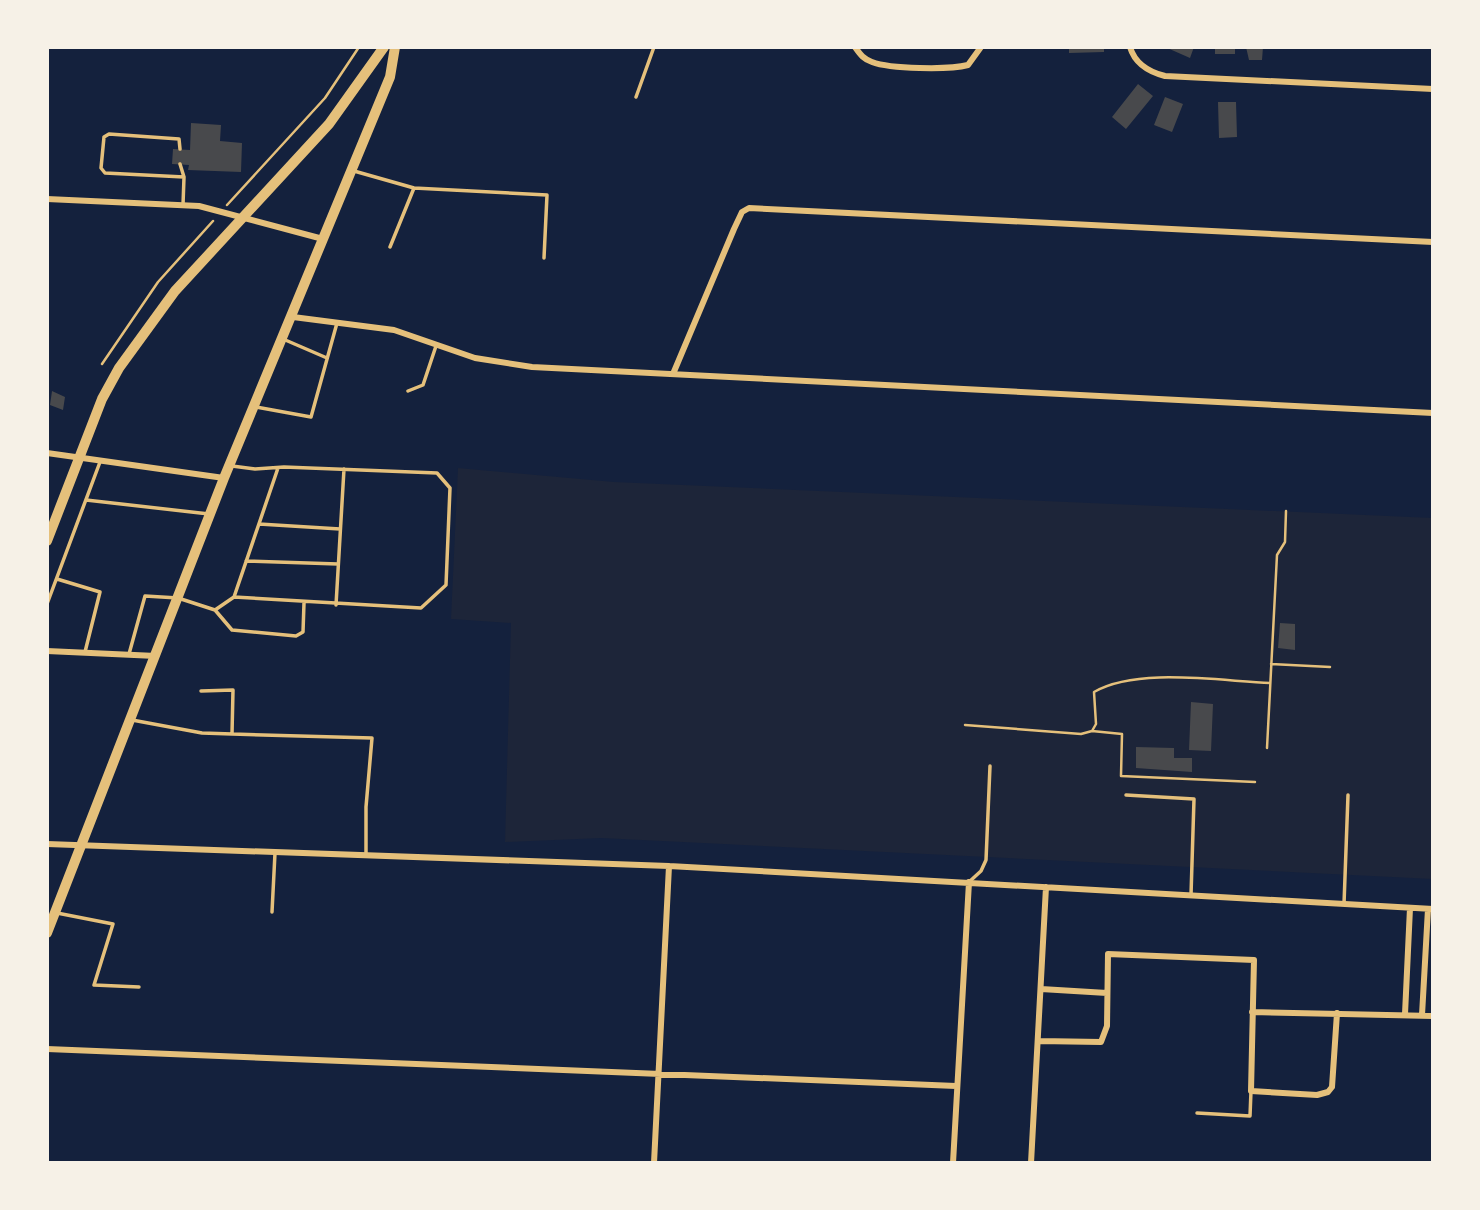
<svg xmlns="http://www.w3.org/2000/svg" width="1480" height="1210" viewBox="0 0 1480 1210" font-family="'Open Sans',sans-serif">
	<style>
		.green { fill: #1d2539 }
		.building { fill: #48494c }
		.lines { fill: none; stroke-linecap: round; stroke-linejoin: round }
		.path { stroke: #e5c07b; stroke-width: 2.5 }
		.service { stroke: #e5c07b; stroke-width: 3.5 }
		.minor { stroke: #e5c07b; stroke-width: 6 }
		.primary { stroke: #e5c07b; stroke-width: 10 }
	</style>
	<rect width="100%" height="100%" fill="#14213d"/>
	<!-- green -->
	<path class="green" d="M 458,468 L 614,482 L 1433,518 L 1433,879 L 601,838 L 505,842 L 511,623 L 451,619 Z"/>
	<!-- building -->
	<path class="building" d="M 1069,47 L 1104,47 L 1104,52 L 1069,53 Z
		M 1165,47 L 1194,47 L 1190,58 Z
		M 1215,47 L 1235,47 L 1235,54 L 1215,54 Z
		M 1246,47 L 1263,47 L 1262,60 L 1249,60 Z
		M 1138,84 L 1153,96 L 1126,129 L 1112,117 Z
		M 1165,97 L 1183,104 L 1172,132 L 1154,125 Z
		M 1218,102 L 1236,102 L 1237,137 L 1219,138 Z
		M 191,123 L 221,125 L 220,141 L 242,143 L 241,172 L 188,170 L 189,165 L 172,164 L 173,149 L 190,150 Z
		M 52,391 L 65,397 L 63,410 L 50,405 Z
		M 1280,623 L 1295,624 L 1295,650 L 1278,648 Z
		M 1191,702 L 1213,704 L 1211,751 L 1189,750 Z
		M 1136,747 L 1174,748 L 1174,758 L 1192,758 L 1192,772 L 1136,768 Z"/>
	<g class="lines">
		<!-- path -->
		<path class="path" d="M 227,205 L 325,98 L 359,47
			M 102,364 L 158,282 L 213,221
			M 1271,664 L 1330,667
			M 965,725 L 1081,734 L 1092,731
			M 1267,748 L 1277,555 L 1285,542 L 1286,511
			M 1255,782 L 1121,776 L 1122,734 L 1092,731 L 1096,724 L 1094,692 C 1137,667 1220,681 1270,683"/>
		<!-- service -->
		<path class="service" d="M 636,97 L 654,47
			M 180,149 L 179,139 L 109,134 L 104,137 L 101,168 L 105,173 L 184,177
			M 180,164 L 184,177 L 183,205
			M 354,171 L 414,188 L 547,195 L 544,258
			M 390,247 L 414,188
			M 283,339 L 327,358
			M 408,391 L 423,385 L 436,346
			M 256,407 L 311,417 L 337,323
			M 232,466 L 255,469 L 284,467 L 437,473 L 450,488 L 446,585 L 421,608 L 234,597
			M 86,500 L 209,514
			M 259,524 L 340,529
			M 246,561 L 338,564
			M 57,579 L 100,592 L 85,652
			M 47,604 L 100,462
			M 336,605 L 344,469
			M 215,610 L 234,597 L 278,468
			M 129,654 L 145,596 L 178,598 L 215,610 L 232,630 L 296,636 L 303,632 L 304,603
			M 132,720 L 202,733 L 232,734 L 233,690 L 201,691
			M 232,734 L 372,738 L 366,807 L 366,855
			M 1126,795 L 1194,799 L 1191,895
			M 969,882 L 981,871 L 986,860 L 990,766
			M 1344,904 L 1348,795
			M 272,912 L 275,853
			M 57,913 L 113,924 L 94,985 L 139,987
			M 1197,1113 L 1250,1116 L 1251,1091"/>
		<!-- minor -->
		<path class="minor" d="M 855,47 C 860,54 863,59 872,62 C 890,69 949,70 968,65 L 981,47
			M 1130,47 C 1135,64 1149,72 1165,76 L 1433,89
			M 47,199 L 199,206 L 323,239
			M 293,317 L 394,330 L 475,358 L 532,367 L 1433,413
			M 673,374 L 734,229 L 742,212 L 749,208 L 1433,242
			M 47,453 L 224,478
			M 47,651 L 156,656
			M 47,844 L 669,866 L 1433,909
			M 1041,989 L 1107,993
			M 1252,1012 L 1433,1016
			M 1405,1014 L 1410,908
			M 1422,1015 L 1428,909
			M 1039,1041 L 1101,1042 L 1107,1026 L 1108,954 L 1254,960 L 1251,1091 L 1317,1095 L 1328,1092 L 1332,1087 L 1337,1013
			M 47,1049 L 956,1086
			M 654,1163 L 669,866
			M 953,1163 L 969,882
			M 1031,1163 L 1046,887"/>
		<!-- primary -->
		<path class="primary" d="M 47,541 L 102,399 L 119,368 L 175,291 L 329,124 L 384,47
			M 47,933 L 224,478 L 390,77 L 395,47"/>
	</g>
	<!-- border -->
	<rect width="1480" height="1210" fill="none" stroke="#f6f1e7" stroke-width="98"/>
</svg>
